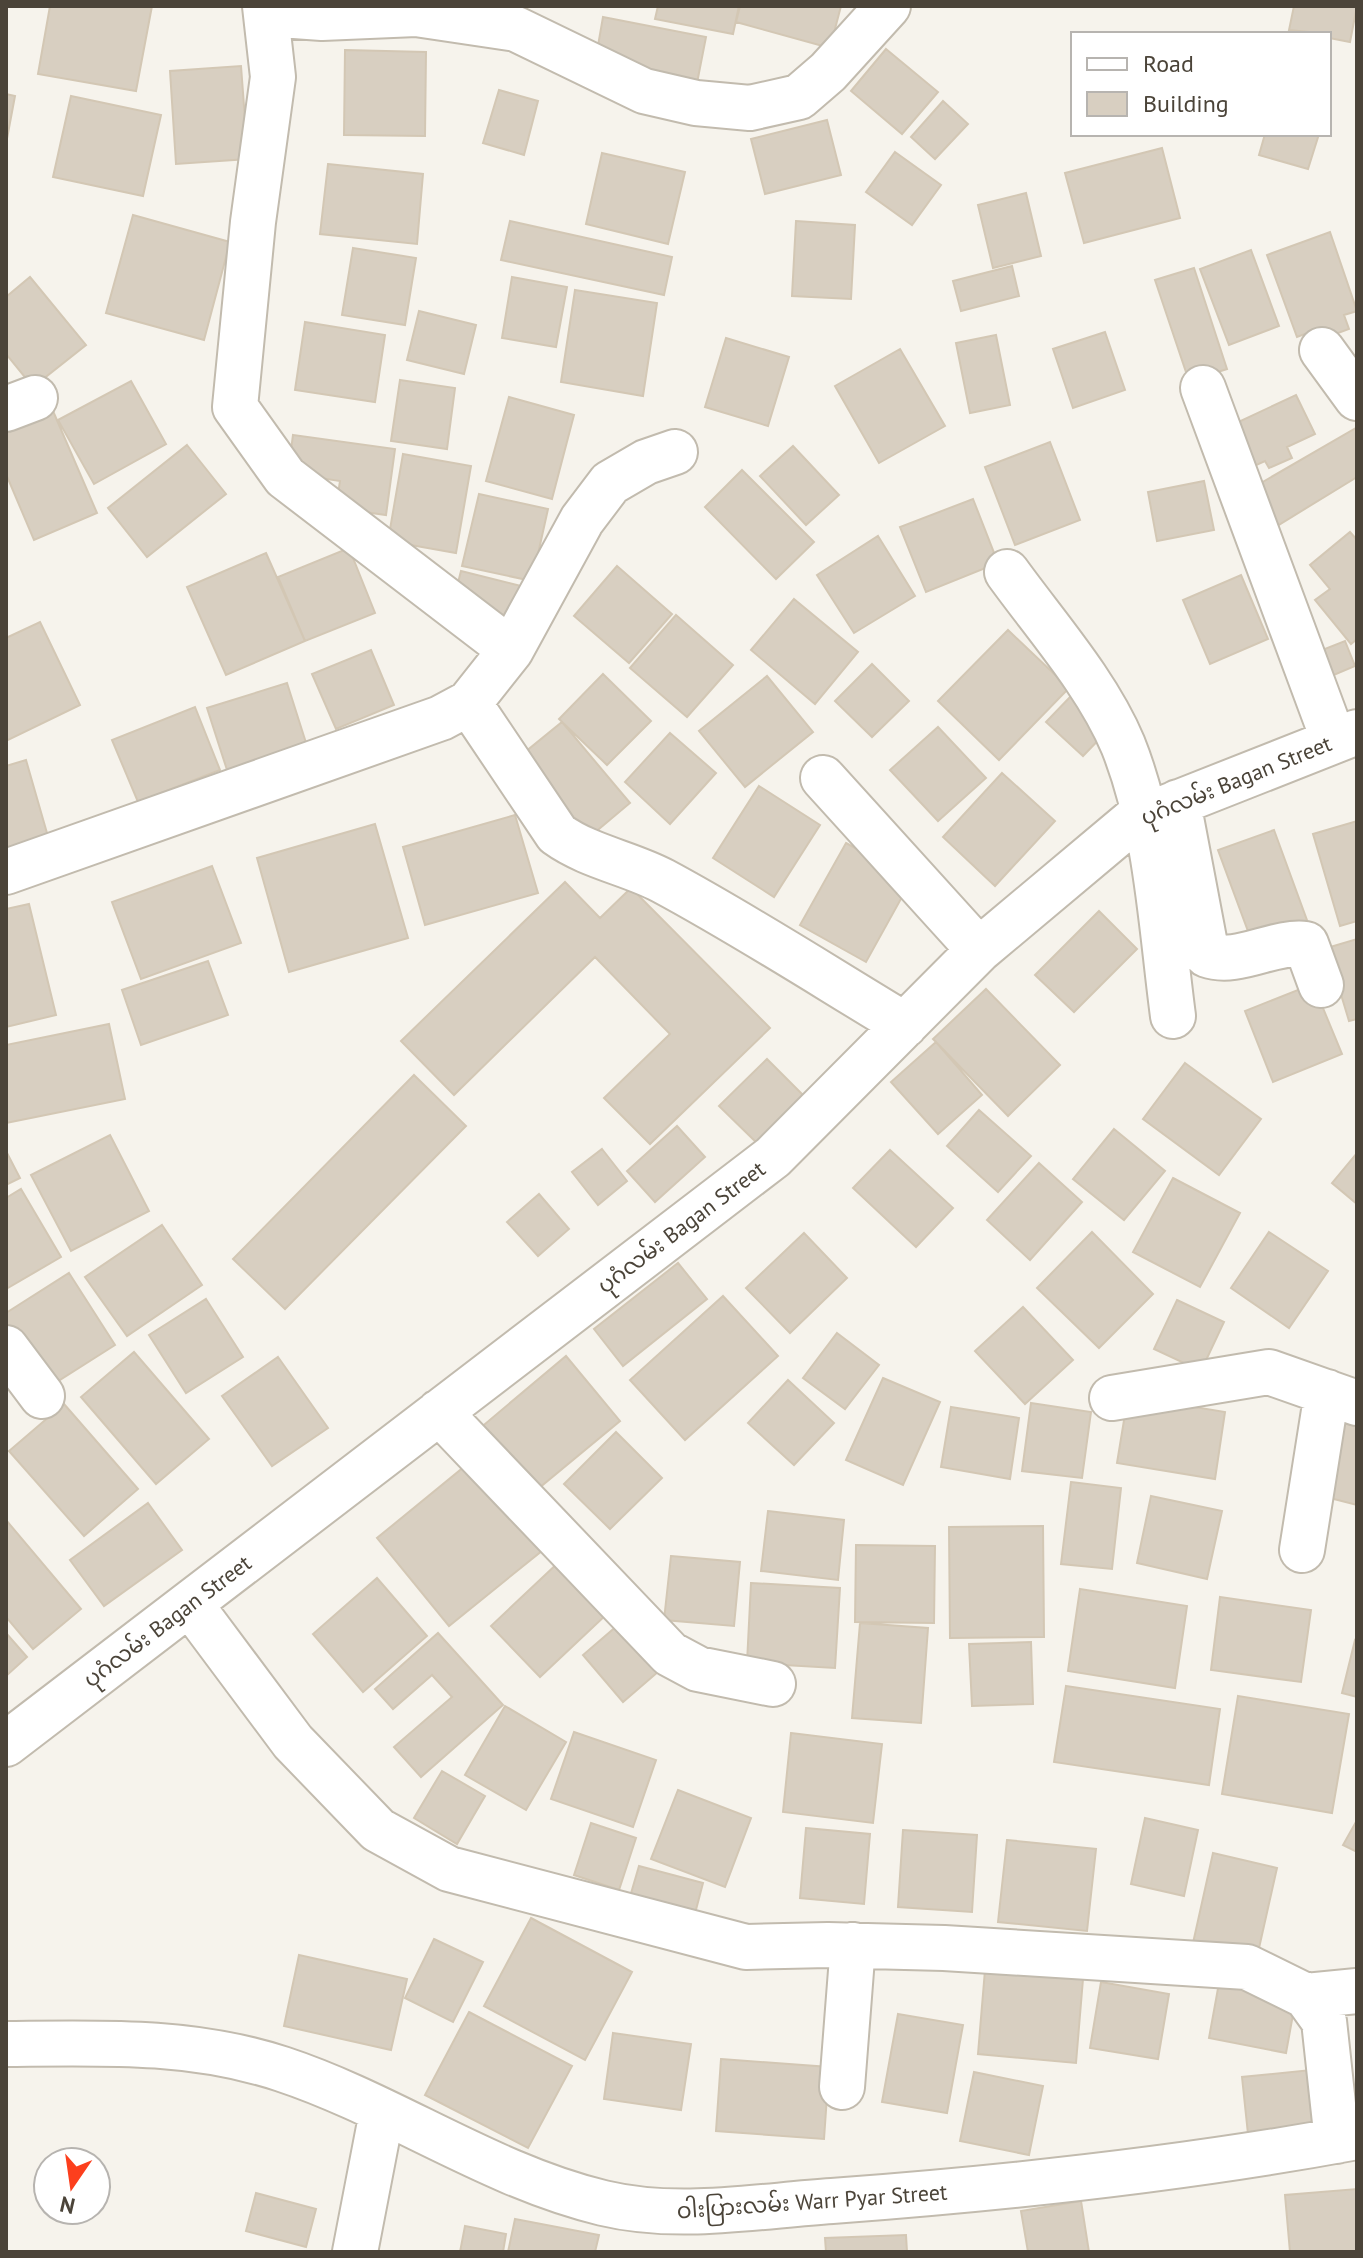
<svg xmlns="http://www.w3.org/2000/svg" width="1363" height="2258" viewBox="0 0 1363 2258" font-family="'PT Sans','Noto Sans Myanmar',sans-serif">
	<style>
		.building { fill: #d8cfc1; stroke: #d3c7b4; stroke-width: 2 }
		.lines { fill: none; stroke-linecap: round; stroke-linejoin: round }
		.minor-casing { stroke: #c2bbae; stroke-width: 48 }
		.minor { stroke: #fff; stroke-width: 44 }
		.labels { text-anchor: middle; stroke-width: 6; stroke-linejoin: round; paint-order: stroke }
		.street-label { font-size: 22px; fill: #4b4439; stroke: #fff }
	</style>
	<rect width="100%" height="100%" fill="#f6f3ec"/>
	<!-- building -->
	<path class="building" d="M 50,6 L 152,6 L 136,91 L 38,74 Z
		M 658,6 L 739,6 L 733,34 L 655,19 Z
		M 740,6 L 841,6 L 830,48 L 736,22 Z
		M 1294,6 L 1357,6 L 1350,42 L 1329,38 L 1329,34 L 1289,30 Z
		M 603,17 L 706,37 L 697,83 L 595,63 Z
		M 886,49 L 938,92 L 902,134 L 851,91 Z
		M 345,50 L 426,52 L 425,136 L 344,135 Z
		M 241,66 L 248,159 L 176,164 L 170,71 Z
		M 499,90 L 538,101 L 524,155 L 483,143 Z
		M 6,94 L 15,96 L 6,144 Z
		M 71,96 L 161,115 L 143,196 L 53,177 Z
		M 943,101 L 968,124 L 935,159 L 911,137 Z
		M 827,120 L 841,175 L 765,194 L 751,139 Z
		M 1265,134 L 1319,134 L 1308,169 L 1259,155 Z
		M 1162,148 L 1180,218 L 1084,243 L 1065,173 Z
		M 895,152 L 941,185 L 912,225 L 866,192 Z
		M 602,153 L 685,172 L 668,244 L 586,224 Z
		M 328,164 L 423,174 L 417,244 L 320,234 Z
		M 1026,193 L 1041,256 L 993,268 L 978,205 Z
		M 133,215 L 230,242 L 204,340 L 106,313 Z
		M 510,221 L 672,257 L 664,295 L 501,260 Z
		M 796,221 L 855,225 L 851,299 L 792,296 Z
		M 1330,232 L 1357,311 L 1344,315 L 1349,329 L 1322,339 L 1318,329 L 1297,337 L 1267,255 Z
		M 353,248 L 416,258 L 405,325 L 342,315 Z
		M 1251,250 L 1279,326 L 1229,345 L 1200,269 Z
		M 1012,266 L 1019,296 L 961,311 L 953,281 Z
		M 1194,268 L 1227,369 L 1189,381 L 1155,280 Z
		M 30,277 L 86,345 L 33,387 L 6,354 L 6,297 Z
		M 512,277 L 567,287 L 556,347 L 502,338 Z
		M 575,290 L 657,303 L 643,396 L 561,382 Z
		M 419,311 L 476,325 L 464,374 L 407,360 Z
		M 305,322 L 385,335 L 375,402 L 295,390 Z
		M 1105,332 L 1125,390 L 1073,408 L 1053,349 Z
		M 996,335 L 1010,405 L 970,413 L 956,343 Z
		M 726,338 L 789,357 L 768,426 L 705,407 Z
		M 900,349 L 945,426 L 879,463 L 835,386 Z
		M 400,380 L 455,388 L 447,449 L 391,441 Z
		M 131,381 L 166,444 L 94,484 L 58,420 Z
		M 1296,395 L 1315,434 L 1287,447 L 1292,458 L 1269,468 L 1265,461 L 1252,467 L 1232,425 Z
		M 509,397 L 574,415 L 552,499 L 486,481 Z
		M 53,411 L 97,513 L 34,540 L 6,474 L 6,431 Z
		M 1356,428 L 1357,477 L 1277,526 L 1254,487 Z
		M 293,435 L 395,449 L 386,515 L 336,508 L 340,481 L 288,473 Z
		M 1050,442 L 1080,520 L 1015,545 L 985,467 Z
		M 187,445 L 226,494 L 147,557 L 108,508 Z
		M 793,446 L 839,495 L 806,525 L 760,476 Z
		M 403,454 L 471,466 L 456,553 L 388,541 Z
		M 742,470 L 814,542 L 776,579 L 705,507 Z
		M 1204,481 L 1214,530 L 1157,541 L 1148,492 Z
		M 479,494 L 548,509 L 532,581 L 462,566 Z
		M 973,499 L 998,563 L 926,592 L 900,527 Z
		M 1350,532 L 1357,540 L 1357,639 L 1351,644 L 1315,600 L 1330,589 L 1310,565 Z
		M 878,536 L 915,596 L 854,633 L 817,575 Z
		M 349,548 L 375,613 L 305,641 L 278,577 Z
		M 266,553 L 305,641 L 226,675 L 187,587 Z
		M 617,566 L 672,614 L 629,663 L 574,616 Z
		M 461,571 L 529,588 L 521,620 L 453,602 Z
		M 1241,575 L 1268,639 L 1210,664 L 1183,600 Z
		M 794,599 L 858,652 L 815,704 L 751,650 Z
		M 676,615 L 733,665 L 687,717 L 630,668 Z
		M 40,622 L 80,705 L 6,741 L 6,638 Z
		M 1008,630 L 1069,688 L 999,760 L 938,701 Z
		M 1345,641 L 1355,666 L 1322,680 L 1312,654 Z
		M 371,650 L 394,705 L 336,729 L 312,674 Z
		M 872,664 L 909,701 L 872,737 L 835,701 Z
		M 603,674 L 651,721 L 607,765 L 559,719 Z
		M 767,676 L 813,732 L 745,787 L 699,731 Z
		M 287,683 L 308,749 L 228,773 L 207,708 Z
		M 1073,694 L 1110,728 L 1083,756 L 1046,722 Z
		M 195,707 L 220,770 L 138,802 L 112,740 Z
		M 562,722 L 630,803 L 587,839 L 519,757 Z
		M 938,727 L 986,778 L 938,821 L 890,770 Z
		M 670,733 L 716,773 L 670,824 L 625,782 Z
		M 26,760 L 49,840 L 6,852 L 6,766 Z
		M 1002,773 L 1055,821 L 995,886 L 943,837 Z
		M 759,786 L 820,825 L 774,897 L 713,858 Z
		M 515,815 L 538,893 L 425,925 L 403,847 Z
		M 1357,821 L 1357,921 L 1340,926 L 1313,834 Z
		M 375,824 L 408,938 L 289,972 L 257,858 Z
		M 1274,830 L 1308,923 L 1252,942 L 1218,850 Z
		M 846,843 L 912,879 L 866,962 L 800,925 Z
		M 212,866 L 241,943 L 141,979 L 112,902 Z
		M 565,882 L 600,918 L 631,888 L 770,1028 L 650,1144 L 604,1098 L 670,1034 L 595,957 L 454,1095 L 401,1041 Z
		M 29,904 L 56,1015 L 6,1027 L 6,909 Z
		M 1099,911 L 1137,949 L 1074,1012 L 1035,975 Z
		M 1357,939 L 1357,1019 L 1349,1021 L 1327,948 Z
		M 208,961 L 228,1015 L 141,1045 L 122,990 Z
		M 1313,984 L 1342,1054 L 1273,1082 L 1245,1011 Z
		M 986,989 L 1060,1065 L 1008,1116 L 933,1039 Z
		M 109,1024 L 125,1099 L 6,1123 L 6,1045 Z
		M 936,1042 L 982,1095 L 938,1134 L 891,1082 Z
		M 767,1059 L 806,1098 L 758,1144 L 719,1106 Z
		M 1185,1063 L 1261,1119 L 1219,1175 L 1143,1119 Z
		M 414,1075 L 466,1126 L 285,1309 L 233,1259 Z
		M 979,1110 L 1031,1156 L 998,1192 L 947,1146 Z
		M 677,1126 L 705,1157 L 655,1202 L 627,1171 Z
		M 1114,1129 L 1165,1171 L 1124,1220 L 1073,1179 Z
		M 110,1135 L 149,1211 L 71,1251 L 31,1175 Z
		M 602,1149 L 627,1181 L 598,1205 L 572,1172 Z
		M 890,1150 L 953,1208 L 916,1247 L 853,1188 Z
		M 6,1151 L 20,1178 L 6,1185 Z
		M 1357,1153 L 1357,1204 L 1332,1183 Z
		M 1039,1163 L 1082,1202 L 1030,1260 L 987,1220 Z
		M 1173,1178 L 1240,1213 L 1200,1287 L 1133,1252 Z
		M 21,1189 L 61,1257 L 6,1289 L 6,1198 Z
		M 539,1194 L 569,1229 L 538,1256 L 507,1222 Z
		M 162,1225 L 202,1285 L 127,1336 L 85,1277 Z
		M 1092,1232 L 1153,1294 L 1099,1348 L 1037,1288 Z
		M 1269,1232 L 1328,1271 L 1289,1328 L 1231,1288 Z
		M 804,1233 L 847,1278 L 790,1333 L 746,1288 Z
		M 678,1263 L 707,1299 L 623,1366 L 594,1329 Z
		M 69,1273 L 115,1345 L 44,1390 L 6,1330 L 6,1313 Z
		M 723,1296 L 778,1356 L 685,1440 L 630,1380 Z
		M 206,1299 L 243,1357 L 186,1393 L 149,1335 Z
		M 1177,1300 L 1224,1322 L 1201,1371 L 1154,1349 Z
		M 1023,1307 L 1073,1360 L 1025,1404 L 975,1351 Z
		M 837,1333 L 879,1365 L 845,1409 L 803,1378 Z
		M 134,1352 L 209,1439 L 156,1484 L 81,1397 Z
		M 566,1356 L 620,1421 L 533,1493 L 479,1429 Z
		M 278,1357 L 328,1428 L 272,1466 L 222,1396 Z
		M 883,1378 L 940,1402 L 903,1485 L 846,1460 Z
		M 788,1380 L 834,1423 L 794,1465 L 748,1423 Z
		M 1128,1396 L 1225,1412 L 1215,1479 L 1117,1463 Z
		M 1031,1403 L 1091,1412 L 1082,1478 L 1022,1471 Z
		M 64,1404 L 138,1489 L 84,1536 L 9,1451 Z
		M 951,1407 L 1019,1418 L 1010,1479 L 941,1467 Z
		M 1344,1423 L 1357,1426 L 1357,1505 L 1326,1497 Z
		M 616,1432 L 662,1478 L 610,1529 L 564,1484 Z
		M 470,1462 L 543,1550 L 449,1626 L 377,1538 Z
		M 1071,1482 L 1121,1488 L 1112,1569 L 1061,1564 Z
		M 1151,1496 L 1222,1511 L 1207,1579 L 1137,1563 Z
		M 148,1503 L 182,1550 L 104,1606 L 70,1560 Z
		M 768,1511 L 844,1520 L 838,1580 L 761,1571 Z
		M 6,1520 L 81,1609 L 33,1649 L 6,1617 Z
		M 1043,1526 L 1044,1637 L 950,1638 L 949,1527 Z
		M 856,1545 L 935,1546 L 934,1623 L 855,1622 Z
		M 671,1556 L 740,1562 L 734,1626 L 664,1620 Z
		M 560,1561 L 608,1613 L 540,1677 L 491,1626 Z
		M 377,1578 L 427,1636 L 363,1692 L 313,1634 Z
		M 751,1583 L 840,1588 L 835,1668 L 747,1663 Z
		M 1080,1589 L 1187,1606 L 1175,1688 L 1068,1671 Z
		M 1220,1597 L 1311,1610 L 1301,1682 L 1211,1670 Z
		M 625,1619 L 666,1665 L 623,1702 L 583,1655 Z
		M 860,1623 L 928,1628 L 921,1723 L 852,1718 Z
		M 6,1633 L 27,1657 L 6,1676 Z
		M 438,1633 L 503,1705 L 421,1777 L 394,1747 L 452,1697 L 432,1675 L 393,1709 L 375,1689 Z
		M 1355,1640 L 1357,1641 L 1357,1697 L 1342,1693 Z
		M 1031,1642 L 1033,1704 L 972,1706 L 969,1644 Z
		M 1066,1686 L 1220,1709 L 1209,1785 L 1054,1762 Z
		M 1238,1696 L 1349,1714 L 1332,1813 L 1222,1794 Z
		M 505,1706 L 566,1742 L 526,1810 L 465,1775 Z
		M 574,1732 L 656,1760 L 633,1827 L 551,1799 Z
		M 791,1733 L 882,1744 L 873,1823 L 783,1812 Z
		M 442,1771 L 485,1796 L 457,1844 L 414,1818 Z
		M 678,1790 L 751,1818 L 725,1887 L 651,1859 Z
		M 1145,1818 L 1198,1830 L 1184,1896 L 1131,1884 Z
		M 1357,1820 L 1357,1852 L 1343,1845 Z
		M 591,1823 L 636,1838 L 619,1890 L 574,1875 Z
		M 806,1828 L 870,1834 L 864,1904 L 800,1898 Z
		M 903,1830 L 977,1835 L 972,1912 L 898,1907 Z
		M 1007,1840 L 1096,1849 L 1087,1931 L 998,1922 Z
		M 1213,1853 L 1277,1868 L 1257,1957 L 1193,1943 Z
		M 639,1866 L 703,1883 L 692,1925 L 627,1907 Z
		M 531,1918 L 632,1972 L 585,2060 L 484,2006 Z
		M 434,1939 L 483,1962 L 453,2022 L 405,1998 Z
		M 299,1955 L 407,1979 L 391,2050 L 284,2026 Z
		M 985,1970 L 1083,1979 L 1076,2063 L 978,2054 Z
		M 1101,1982 L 1169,1994 L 1158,2059 L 1090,2048 Z
		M 1219,1983 L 1296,1998 L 1286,2053 L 1209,2038 Z
		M 469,2012 L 572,2066 L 528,2148 L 425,2095 Z
		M 898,2014 L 963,2025 L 947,2113 L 882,2102 Z
		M 613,2033 L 691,2044 L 681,2110 L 604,2099 Z
		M 721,2059 L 829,2067 L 824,2139 L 716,2131 Z
		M 1311,2070 L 1317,2128 L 1248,2134 L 1242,2077 Z
		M 974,2072 L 1043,2086 L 1029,2155 L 960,2141 Z
		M 1357,2189 L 1357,2252 L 1290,2252 L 1285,2195 Z
		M 256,2193 L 316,2209 L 306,2247 L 246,2231 Z
		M 1081,2201 L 1089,2252 L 1028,2252 L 1021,2211 Z
		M 515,2219 L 599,2235 L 595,2252 L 508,2252 Z
		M 465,2226 L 506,2234 L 503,2252 L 460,2252 Z
		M 906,2235 L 907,2252 L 826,2252 L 825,2238 Z"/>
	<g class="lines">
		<defs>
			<path id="minor" d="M 265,6 L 273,77 L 253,222 L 235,407 L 285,477 L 511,650
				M 267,14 L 322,18 L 416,14 L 516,29 L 644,91 L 696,103 L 750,108 L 799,97 L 828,72 L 888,6
				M 1322,350 L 1357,398
				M 1203,388 L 1334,741
				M 6,409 L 35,398
				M 1007,572 C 1046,626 1097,683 1123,745 C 1157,830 1161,926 1173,1016
				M 469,703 L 557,834 C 589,857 629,863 663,881 C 745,925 825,977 905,1025
				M 823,778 L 979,950
				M 1178,802 L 1207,955 C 1238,966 1274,940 1306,944 L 1321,985
				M 6,872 L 441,718 L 469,703 L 511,650 L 582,520 L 610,483 L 646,462 L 675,452
				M 6,1348 L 42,1396
				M 1112,1398 L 1269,1372 L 1357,1403
				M 439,1412 L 670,1654 L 698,1669 L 773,1684
				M 1302,1550 L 1327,1392
				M 190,1604 L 293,1742 L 378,1830 L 449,1869 L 746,1947 L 828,1945 L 944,1948 L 1247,1967 L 1306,1996 L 1324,2021 L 1337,2141
				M 6,1744 L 773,1157 L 979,950 L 1134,820 L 1357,732
				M 1306,1996 L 1357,1991
				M 6,2044 C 100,2043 191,2039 282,2069 C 391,2105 490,2176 603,2203 C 678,2221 756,2206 832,2201 C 1007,2188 1184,2169 1357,2137
				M 842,2087 L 853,1945
				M 355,2252 L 382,2112"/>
		</defs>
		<!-- minor casing -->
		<use href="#minor" class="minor-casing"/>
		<!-- minor -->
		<use href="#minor" class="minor"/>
	</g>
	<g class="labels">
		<!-- street labels -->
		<g class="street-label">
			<text transform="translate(1236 780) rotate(-22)" y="8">ပုဂံလမ်း Bagan Street</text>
			<text transform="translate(681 1227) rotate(-37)" y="8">ပုဂံလမ်း Bagan Street</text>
			<text transform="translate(167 1621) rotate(-37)" y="8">ပုဂံလမ်း Bagan Street</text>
			<text transform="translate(812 2201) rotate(-4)" y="8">ဝါးပြားလမ်း Warr Pyar Street</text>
		</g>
	</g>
	<!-- border -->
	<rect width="1363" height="2258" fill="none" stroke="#4b4439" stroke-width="16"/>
	<!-- legend -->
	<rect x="1071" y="32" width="260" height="104" fill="#ffffff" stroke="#b7b4b0" stroke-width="2"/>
	<rect x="1087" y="58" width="40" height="12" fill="#ffffff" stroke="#b7b4b0" stroke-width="2"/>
	<text x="1143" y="72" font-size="24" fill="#4b4439">Road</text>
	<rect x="1087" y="92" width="40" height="24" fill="#d8cfc1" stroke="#b7b4b0" stroke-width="2"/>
	<text x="1143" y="112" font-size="24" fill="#4b4439">Building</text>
	<!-- north arrow -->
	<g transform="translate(72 2186) rotate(193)"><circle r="38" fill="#ffffff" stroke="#b7b4b0" stroke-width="2"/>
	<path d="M0-6L14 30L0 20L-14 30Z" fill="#fc3f1d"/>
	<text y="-12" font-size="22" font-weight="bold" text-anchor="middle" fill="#4b4439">N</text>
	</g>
</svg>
